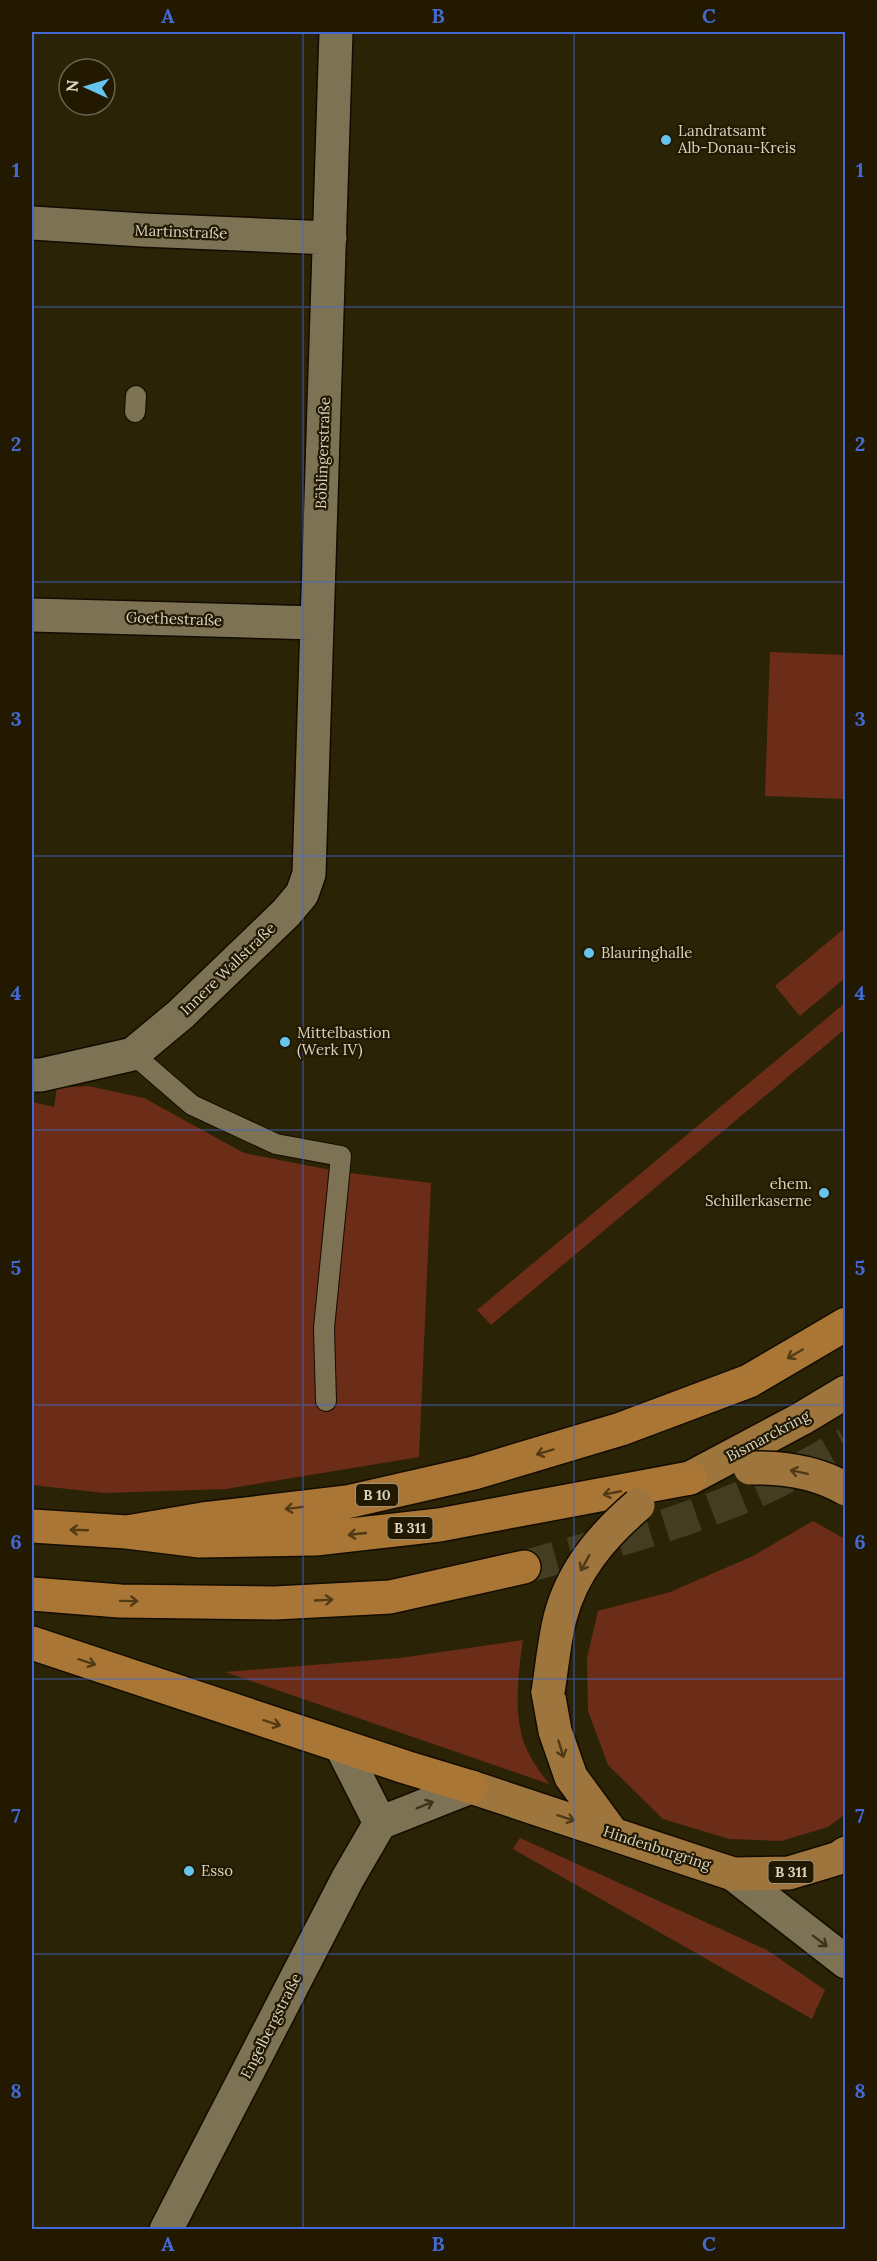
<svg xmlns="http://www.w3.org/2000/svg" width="877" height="2261" viewBox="0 0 877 2261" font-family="Lora,serif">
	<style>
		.green { fill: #6c2d18 }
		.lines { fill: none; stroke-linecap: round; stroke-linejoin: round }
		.trunk-tunnel { stroke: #453d22; stroke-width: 33; stroke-dasharray: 33 16; stroke-linecap: butt }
		.service-casing { stroke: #130c00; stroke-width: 22 }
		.minor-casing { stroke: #130c00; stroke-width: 36 }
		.tertiary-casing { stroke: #130c00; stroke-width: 36 }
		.primary-casing { stroke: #130c00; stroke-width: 36 }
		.trunk-casing { stroke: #130c00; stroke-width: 36 }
		.service { stroke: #7d7354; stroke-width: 20 }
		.minor { stroke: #7d7354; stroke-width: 33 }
		.tertiary { stroke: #7d7354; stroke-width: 33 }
		.primary { stroke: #9f753e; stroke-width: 33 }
		.trunk { stroke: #aa7636; stroke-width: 33 }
		.primary-bridge-casing { stroke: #130c00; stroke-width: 36; stroke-linecap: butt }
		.primary-bridge { stroke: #9f753e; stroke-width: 33 }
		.oneway { stroke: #523a13 }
		.oneway2 { stroke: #4e3916 }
		.oneway3 { stroke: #3d3419 }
		.grid { fill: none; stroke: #4269d4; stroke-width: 1.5; stroke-opacity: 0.55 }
		.poi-dot { fill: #65c5ee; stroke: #221900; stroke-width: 2 }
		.labels { text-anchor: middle; stroke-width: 4.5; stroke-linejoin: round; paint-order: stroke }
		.shield { fill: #221900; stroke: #a19b88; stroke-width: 1.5 }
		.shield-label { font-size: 14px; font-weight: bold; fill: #d8d3c3 }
		.poi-label { font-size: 15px; fill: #d8d3c3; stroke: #221900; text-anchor: start }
		.street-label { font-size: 15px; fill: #d8d3c3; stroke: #221900 }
		.neatline { fill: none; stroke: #4269d4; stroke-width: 2 }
		.grid-label { font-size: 20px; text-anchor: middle; font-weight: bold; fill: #4269d4 }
	</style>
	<rect width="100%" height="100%" fill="#2b2305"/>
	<!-- green -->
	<path class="green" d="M 770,652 L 845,655 L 845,799 L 765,796 Z
		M 845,928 L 845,978 L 800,1016 L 775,986 Z
		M 845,1003 L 845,1029 L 491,1325 L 477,1310 Z
		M 88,1086 L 144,1098 L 244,1153 L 341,1172 L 431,1183 L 419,1457 L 226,1489 L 104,1493 L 32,1485 L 32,1102 L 54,1107 L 57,1088 Z
		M 813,1521 L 845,1539 L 845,1814 L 828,1827 L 781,1841 L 729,1839 L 663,1819 L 608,1765 L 588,1711 L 587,1658 L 598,1611 L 670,1592 L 753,1556 Z
		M 523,1640 C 518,1673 512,1721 528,1752 C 533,1763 542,1774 549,1784 L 225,1672 L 400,1658 Z
		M 520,1838 L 767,1950 L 825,1990 L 812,2019 L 513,1849 Z"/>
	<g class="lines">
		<!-- trunk-tunnel -->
		<path class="trunk-tunnel" d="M 524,1567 C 601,1545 678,1525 752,1493 C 784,1480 815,1460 846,1444"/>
		<defs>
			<path id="service" d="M 135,412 L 136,396
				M 133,1054 L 192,1105 L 276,1144 L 341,1156 L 324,1328 L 326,1401"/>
			<path id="minor" d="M 32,223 L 143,230 L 330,238
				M 32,615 L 317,623
				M 32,1075 L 41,1075 L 133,1054 L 181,1014 L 286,913 L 302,894 L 309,874 L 336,32
				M 341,1746 L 380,1823
				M 166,2230 L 348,1878 L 380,1823 L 471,1787"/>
			<path id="tertiary" d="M 733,1874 L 846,1962"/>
			<path id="primary" d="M 690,1478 L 801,1419 L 846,1392
				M 548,1692 L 555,1731 L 571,1777 L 612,1833
				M 471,1787 L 733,1874 L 789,1873 L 839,1858 L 846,1853"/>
			<path id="trunk" d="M 32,1526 L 127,1532 L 200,1541 L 315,1539 L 439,1525 L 690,1478
				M 127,1532 L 203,1519 L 347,1502 L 474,1473 L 621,1429 L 749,1381 L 846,1324
				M 32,1594 L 120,1601 L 275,1603 L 390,1597 L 524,1567
				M 32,1643 L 405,1767 L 471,1787"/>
		</defs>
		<!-- service casing -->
		<use href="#service" class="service-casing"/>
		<!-- minor casing -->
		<use href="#minor" class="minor-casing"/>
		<!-- tertiary casing -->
		<use href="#tertiary" class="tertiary-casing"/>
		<!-- primary casing -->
		<use href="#primary" class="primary-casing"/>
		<!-- trunk casing -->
		<use href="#trunk" class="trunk-casing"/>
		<!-- service -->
		<use href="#service" class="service"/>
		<!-- minor -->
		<use href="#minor" class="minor"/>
		<!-- tertiary -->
		<use href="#tertiary" class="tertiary"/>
		<!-- primary -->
		<use href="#primary" class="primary"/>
		<!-- trunk -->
		<use href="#trunk" class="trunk"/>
		<defs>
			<path id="primary-bridge" d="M 750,1468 C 783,1467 817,1472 846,1489
				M 548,1692 C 552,1667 554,1642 560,1618 C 572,1571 602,1536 638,1505"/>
		</defs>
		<!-- primary-bridge casing -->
		<use href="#primary-bridge" class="primary-bridge-casing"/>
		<!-- primary-bridge -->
		<use href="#primary-bridge" class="primary-bridge"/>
	</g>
	<!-- one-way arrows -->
	<defs><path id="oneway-shaft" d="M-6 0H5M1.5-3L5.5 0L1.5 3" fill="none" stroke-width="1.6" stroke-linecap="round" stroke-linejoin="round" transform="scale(1.5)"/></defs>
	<g class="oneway">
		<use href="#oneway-shaft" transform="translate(795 1354) rotate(150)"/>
		<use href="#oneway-shaft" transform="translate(545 1452) rotate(163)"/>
		<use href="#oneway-shaft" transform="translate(612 1493) rotate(169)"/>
		<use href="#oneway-shaft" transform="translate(294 1508) rotate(173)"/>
		<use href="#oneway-shaft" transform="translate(79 1530) rotate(-178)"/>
		<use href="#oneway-shaft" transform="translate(357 1534) rotate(174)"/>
		<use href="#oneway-shaft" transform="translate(324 1600) rotate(-3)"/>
		<use href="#oneway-shaft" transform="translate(129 1601) rotate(1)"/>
		<use href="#oneway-shaft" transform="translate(87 1662) rotate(18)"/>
		<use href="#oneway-shaft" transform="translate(272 1723) rotate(18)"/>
	</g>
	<g class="oneway2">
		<use href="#oneway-shaft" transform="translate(799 1472) rotate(-168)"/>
		<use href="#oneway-shaft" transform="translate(585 1563) rotate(119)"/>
		<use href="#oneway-shaft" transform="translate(561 1749) rotate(73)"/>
		<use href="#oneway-shaft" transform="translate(566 1818) rotate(18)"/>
	</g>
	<g class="oneway3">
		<use href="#oneway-shaft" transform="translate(425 1805) rotate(-22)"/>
		<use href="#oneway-shaft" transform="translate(820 1941) rotate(37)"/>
	</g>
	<!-- grid -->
	<path class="grid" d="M 303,32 L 303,2230M 574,32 L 574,2230M 32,307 L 846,307M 32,582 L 846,582M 32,856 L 846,856M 32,1130 L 846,1130M 32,1405 L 846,1405M 32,1679 L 846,1679M 32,1954 L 846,1954"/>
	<!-- markers -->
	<g class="poi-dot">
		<circle cx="666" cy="140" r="6"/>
		<circle cx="589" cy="953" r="6"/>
		<circle cx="285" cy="1042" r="6"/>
		<circle cx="824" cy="1193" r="6"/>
		<circle cx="189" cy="1871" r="6"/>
	</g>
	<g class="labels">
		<!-- shield labels -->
		<g class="shield">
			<rect x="356" y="1484" width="42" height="22" rx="4.5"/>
			<rect x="387.5" y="1517" width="45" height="22" rx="4.5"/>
			<rect x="768.5" y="1861" width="45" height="22" rx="4.5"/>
		</g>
		<g class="shield-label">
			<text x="377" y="1500">B 10</text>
			<text x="410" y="1533">B 311</text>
			<text x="791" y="1877">B 311</text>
		</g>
		<!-- poi labels -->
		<g class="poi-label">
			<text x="678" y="136">Landratsamt<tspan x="678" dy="17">Alb-Donau-Kreis</tspan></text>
			<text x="601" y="958">Blauringhalle</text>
			<text x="297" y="1038">Mittelbastion<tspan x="297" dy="17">(Werk IV)</tspan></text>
			<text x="812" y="1189" text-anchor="end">ehem.<tspan x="812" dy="17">Schillerkaserne</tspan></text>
			<text x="201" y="1876">Esso</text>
		</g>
		<!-- street labels -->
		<g class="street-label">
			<text transform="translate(181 232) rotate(2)" y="5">Martinstraße</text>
			<text transform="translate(323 453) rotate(-88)" y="5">Böblingerstraße</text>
			<text transform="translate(174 619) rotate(2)" y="5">Goethestraße</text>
			<text transform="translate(228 969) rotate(-44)" y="5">Innere Wallstraße</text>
			<text transform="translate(768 1436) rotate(-28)" y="5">Bismarckring</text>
			<text transform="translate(657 1848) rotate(18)" y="5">Hindenburgring</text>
			<text transform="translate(271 2026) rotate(-63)" y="5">Engelbergstraße</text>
		</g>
	</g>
	<!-- border -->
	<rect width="877" height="2261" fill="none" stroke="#221900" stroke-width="66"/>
	<!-- north arrow -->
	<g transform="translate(87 87) rotate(274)"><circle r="28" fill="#221900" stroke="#6b634e" stroke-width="1.5"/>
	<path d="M0-4.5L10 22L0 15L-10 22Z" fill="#65c5ee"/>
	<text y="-9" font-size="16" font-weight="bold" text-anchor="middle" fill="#d8d3c3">N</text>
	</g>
	<rect x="33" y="33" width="811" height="2195" class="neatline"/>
	<g class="grid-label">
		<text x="168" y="23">A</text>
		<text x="438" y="23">B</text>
		<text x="709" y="23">C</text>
		<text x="16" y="177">1</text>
		<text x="860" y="177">1</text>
		<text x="16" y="451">2</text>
		<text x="860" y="451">2</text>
		<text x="16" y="726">3</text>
		<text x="860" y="726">3</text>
		<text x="16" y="1000">4</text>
		<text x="860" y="1000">4</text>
		<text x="16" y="1275">5</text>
		<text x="860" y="1275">5</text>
		<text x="16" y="1549">6</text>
		<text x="860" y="1549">6</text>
		<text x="16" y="1823">7</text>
		<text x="860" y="1823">7</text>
		<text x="16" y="2098">8</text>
		<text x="860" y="2098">8</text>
		<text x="168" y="2251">A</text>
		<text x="438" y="2251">B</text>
		<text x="709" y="2251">C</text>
	</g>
</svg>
